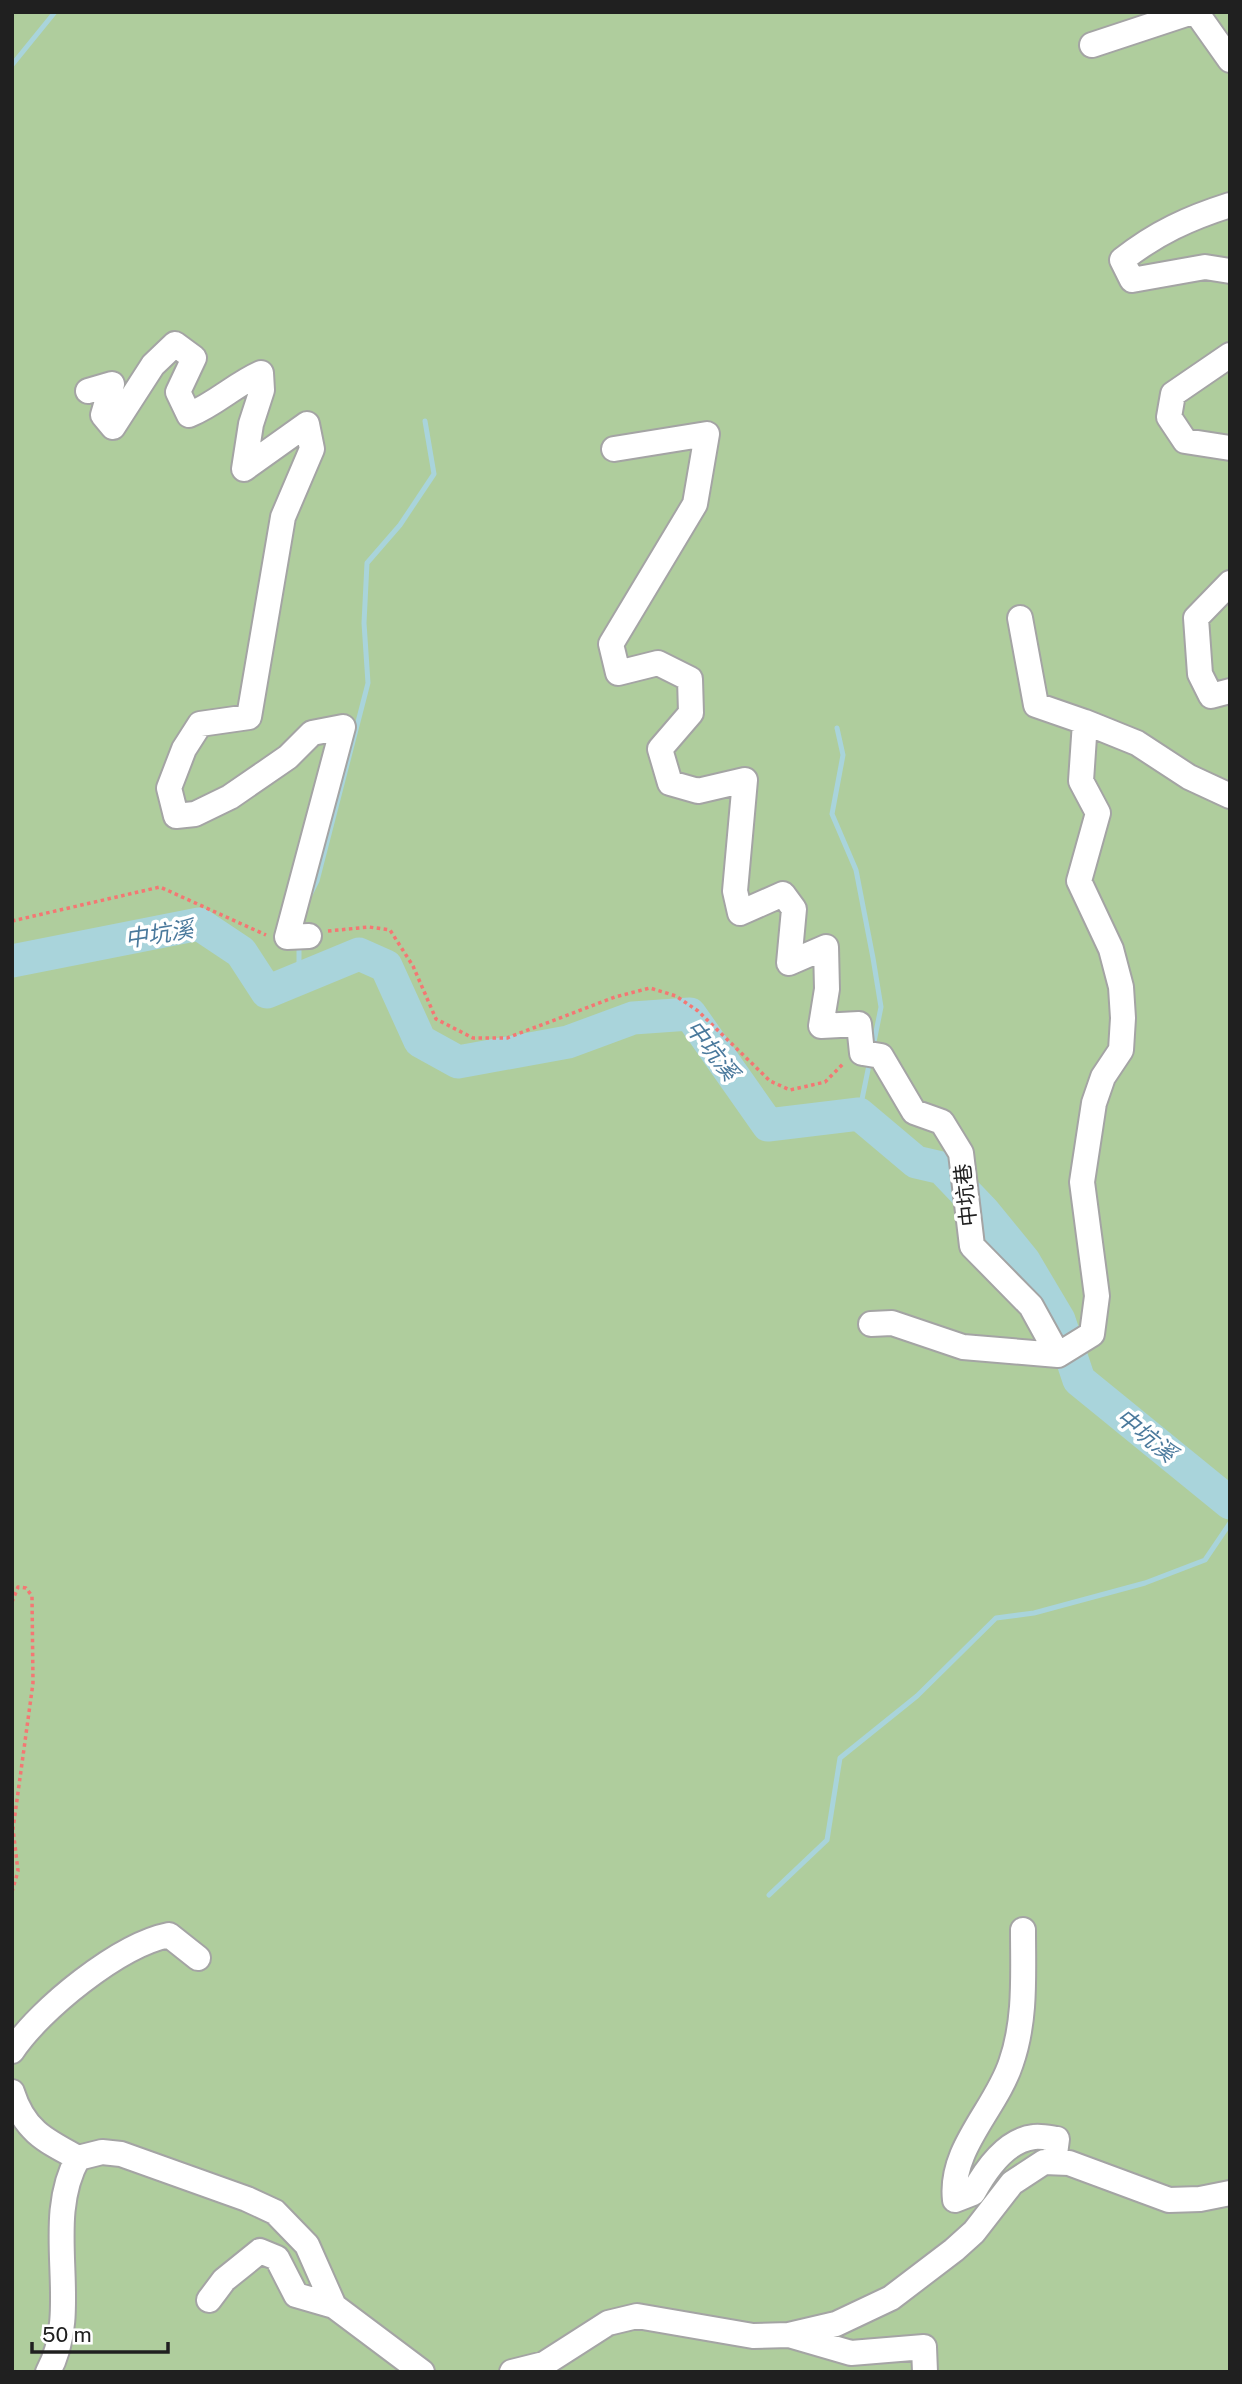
<svg xmlns="http://www.w3.org/2000/svg" width="1242" height="2384" viewBox="0 0 1242 2384" font-family="'Public Sans','Noto Sans TC',sans-serif">
	<style>
		.forest { fill: #afcd9d }
		.lines { fill: none; stroke-linecap: round; stroke-linejoin: round }
		.stream { stroke: #a9d4db; stroke-width: 5 }
		.river { stroke: #a9d4db; stroke-width: 33 }
		.minor-casing { stroke: #a4a4a4; stroke-width: 28 }
		.path { stroke: #f47773; stroke-width: 3.5; stroke-dasharray: 3.5 3.5; stroke-linecap: butt }
		.minor { stroke: #fff; stroke-width: 24 }
		.labels { text-anchor: middle; stroke-width: 7; stroke-linejoin: round; paint-order: stroke }
		.street-label { font-size: 21px; fill: #202020; stroke: #fff }
		.water-label { font-size: 23px; font-style: italic; fill: #4a799c; stroke: #fff }
	</style>
	<rect width="100%" height="100%" fill="#f0ece6"/>
	<!-- forest -->
	<path class="forest" d="M 12,12 L 1230,12 L 1230,2372 L 12,2372 Z"/>
	<g class="lines">
		<!-- stream -->
		<path class="stream" d="M 12,65 L 55,12
			M 837,728 L 843,755 L 832,814 L 856,870 L 873,958 L 881,1007 L 873,1047
			M 309,897 L 317,881 L 368,683 L 364,623 L 367,563 L 400,525 L 434,474 L 425,421
			M 299,979 L 299,943
			M 859,1114 L 870,1060
			M 769,1895 L 827,1840 L 840,1758 L 917,1696 L 996,1618 L 1034,1613 L 1145,1583 L 1205,1560 L 1230,1523"/>
		<!-- river -->
		<path class="river" d="M 12,961 L 199,924 L 241,952 L 267,992 L 359,954 L 386,966 L 420,1041 L 458,1062 L 568,1042 L 633,1018 L 690,1014 L 768,1125 L 859,1114 L 916,1162 L 942,1168 L 984,1212 L 1024,1261 L 1059,1320 L 1079,1380 L 1230,1503"/>
		<defs>
			<path id="minor" d="M 1196,12 L 1230,60
				M 1092,45 L 1192,12
				M 1230,205 C 1189,218 1156,233 1122,260 L 1132,280 L 1205,267 L 1230,271
				M 1230,355 L 1173,394 L 1169,417 L 1185,441 L 1230,448
				M 88,391 L 112,384 L 103,415 L 113,427 L 153,365 L 175,344 L 194,358 L 178,392 L 189,415 C 216,404 234,385 261,373 L 262,390 L 251,424 L 244,469 L 307,424 L 312,449 L 283,517 L 249,717 L 200,724 L 184,749 L 169,788 L 176,816 L 195,814 L 230,797 L 288,757 L 312,733 L 343,727 L 287,937 L 309,936
				M 614,449 L 707,434 L 695,504 L 611,644 L 618,673 L 658,663 L 690,679 L 691,713 L 660,749 L 670,783 L 698,791 L 745,780 L 735,891 L 740,913 L 783,894 L 794,909 L 789,963 L 826,947 L 827,989 L 821,1026 L 859,1024 L 862,1053
				M 1230,583 L 1196,618 L 1200,674 L 1211,696 L 1230,691
				M 1020,618 L 1036,705 L 1085,722
				M 863,1053 L 881,1056 L 914,1112 L 942,1122 L 961,1153 L 972,1246 L 1031,1306 L 1058,1355
				M 871,1324 L 892,1323 L 963,1347 L 1058,1355 L 1092,1334 L 1097,1296 L 1082,1182 L 1094,1103 L 1103,1077 L 1121,1050 L 1123,1018 L 1121,987 L 1111,949 L 1079,881 L 1098,813 L 1081,781 L 1085,722 L 1137,743 L 1189,777 L 1230,796
				M 1023,1930 C 1023,1975 1026,2020 1011,2063 C 996,2109 949,2149 955,2200 L 973,2193 C 985,2171 1006,2140 1034,2137 C 1041,2136 1050,2138 1057,2139 L 1054,2162
				M 12,2051 C 40,2009 119,1945 169,1935 L 198,1958
				M 12,2092 C 24,2130 44,2140 78,2158
				M 209,2300 L 224,2280 L 260,2251 L 277,2258 L 296,2295 L 334,2306
				M 789,2335 L 851,2353 L 924,2347 L 925,2372
				M 48,2372 C 83,2309 41,2223 78,2158 L 102,2152 L 121,2154 L 247,2199 L 275,2212 L 307,2245 L 334,2306 L 422,2372
				M 512,2372 L 544,2364 L 608,2323 L 637,2316 L 753,2336 L 789,2335 L 836,2324 L 891,2298 L 954,2250 L 974,2232 L 1012,2183 L 1044,2162 L 1069,2163 L 1169,2200 L 1200,2199 L 1230,2193"/>
		</defs>
		<!-- minor casing -->
		<use href="#minor" class="minor-casing"/>
		<!-- path -->
		<path class="path" d="M 12,921 L 160,887 L 266,935
			M 328,931 L 369,927 L 390,930 L 413,966 L 436,1019 L 473,1038 L 507,1038 L 615,997 L 650,988 L 676,996 L 698,1011 L 770,1081 L 790,1090 L 825,1082 L 844,1063
			M 12,1602 L 18,1587 L 26,1588 L 32,1596 L 33,1683 L 13,1829 L 18,1871 L 12,1892"/>
		<!-- minor -->
		<use href="#minor" class="minor"/>
	</g>
	<g class="labels">
		<!-- street labels -->
		<g class="street-label">
			<text transform="translate(966 1195) rotate(-96)" y="7">中坑巷</text>
		</g>
		<!-- water labels -->
		<g class="water-label">
			<text transform="translate(159 934) rotate(-9)" y="8">中坑溪</text>
			<text transform="translate(712 1050) rotate(52)" y="8">中坑溪</text>
			<text transform="translate(1146 1435) rotate(39)" y="8">中坑溪</text>
		</g>
	</g>
	<!-- border -->
	<rect width="1242" height="2384" fill="none" stroke="#202020" stroke-width="28"/>
	<!-- scale -->
	<path d="M32 2342v10h136v-10" fill="none" stroke="#202020" stroke-width="3.5"/>
	<text x="42" y="2342" font-size="21" fill="#202020" stroke="#ffffff" stroke-width="5" paint-order="stroke">50 m</text>
</svg>
